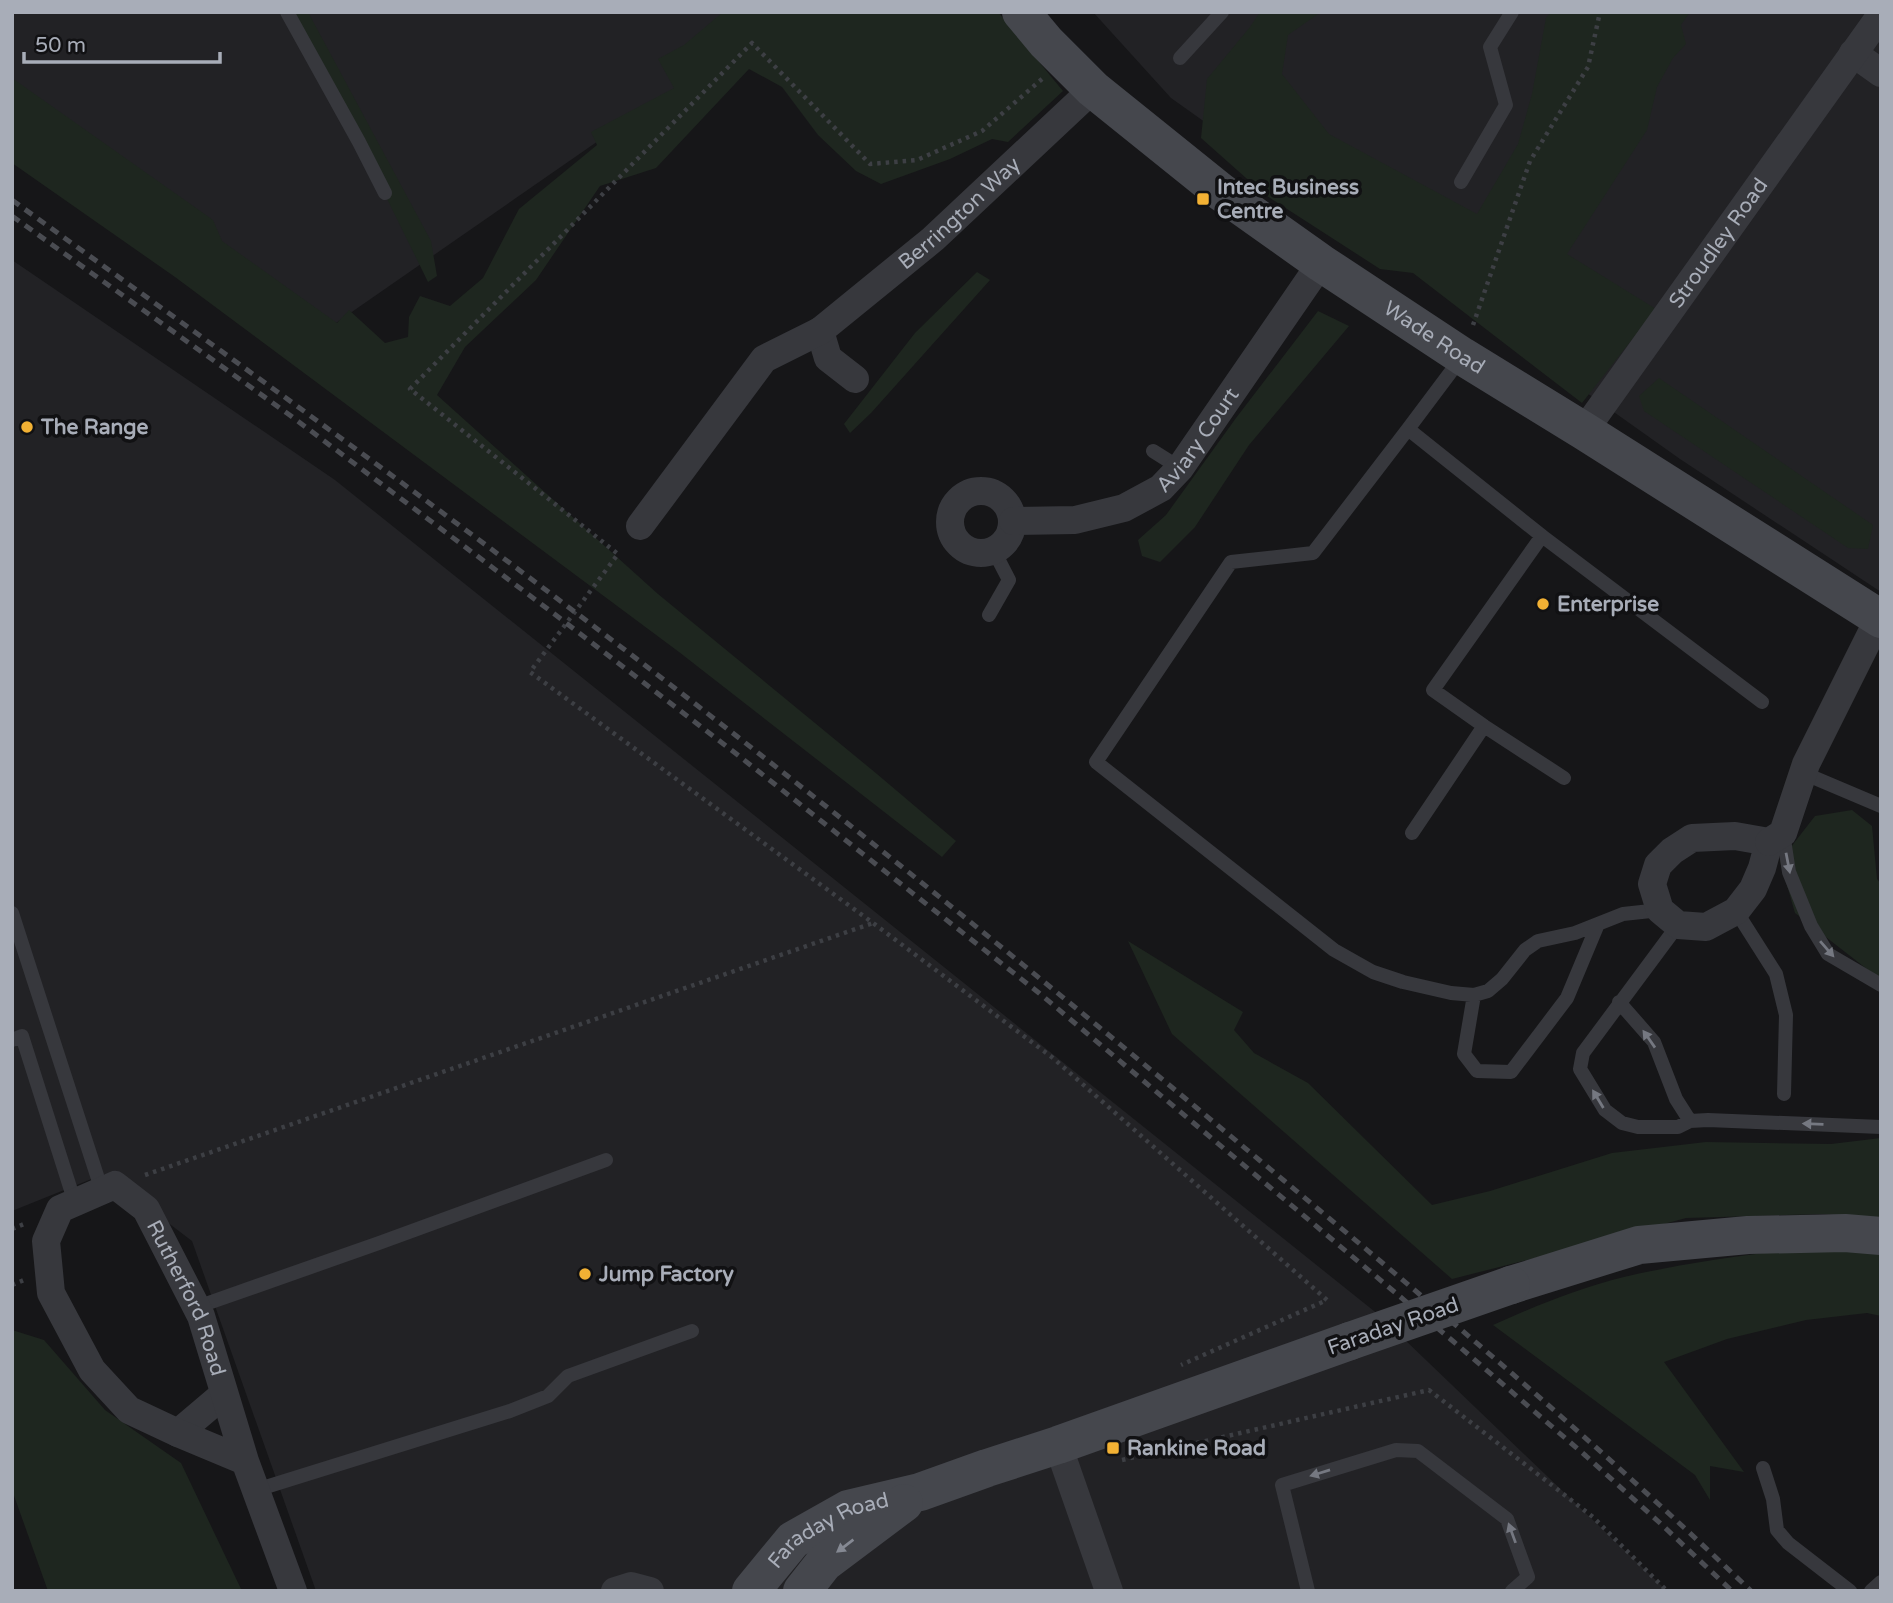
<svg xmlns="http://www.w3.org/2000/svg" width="1893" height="1603" viewBox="0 0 1893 1603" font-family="'Varela Round',sans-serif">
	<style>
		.built { fill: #222225 }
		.green { fill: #1e261f }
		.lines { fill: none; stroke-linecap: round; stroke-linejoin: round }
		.path { stroke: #3d3f44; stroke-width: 4.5; stroke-dasharray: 3.5 5; stroke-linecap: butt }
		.lane { stroke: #37383d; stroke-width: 14 }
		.street { stroke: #37383d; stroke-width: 28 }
		.secondary { stroke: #45474d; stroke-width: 38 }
		.rail { stroke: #4a4c52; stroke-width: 5; stroke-dasharray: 9 7; stroke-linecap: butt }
		.secondary-bridge { stroke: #45474d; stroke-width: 38 }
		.oneway { fill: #757881 }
		.oneway2 { fill: #858993 }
		.poi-dot { fill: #f2b134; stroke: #111113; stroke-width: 2.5 }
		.labels { text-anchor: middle; stroke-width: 7; stroke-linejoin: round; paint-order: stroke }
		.poi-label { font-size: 21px; font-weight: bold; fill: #a8adb8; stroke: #111113; text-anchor: start }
		.street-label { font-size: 21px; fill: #a8adb8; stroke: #111113 }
	</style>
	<rect width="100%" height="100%" fill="#161618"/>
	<!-- built -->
	<path class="built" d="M 12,12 L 784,12 L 310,341 L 12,135 Z
		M 1093,12 L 1881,12 L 1881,592 L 1680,459 L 1171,98 Z
		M 12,260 L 335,480 L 1379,1315 L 1667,1591 L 316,1591 L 192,1241 L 104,1174 L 12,1211 Z"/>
	<!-- green -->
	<path class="green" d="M 295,12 L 308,12 L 431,241 L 437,276 L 428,282 Z
		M 723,12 L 998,12 L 1063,91 L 1008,142 L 992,139 L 950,159 L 881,184 L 856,171 L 818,135 L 782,87 L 749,69 L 656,168 L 600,186 L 536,280 L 465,347 L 437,395 L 658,594 L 877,774 L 956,841 L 942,857 L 679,652 L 175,277 L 12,163 L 12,78 L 213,220 L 222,241 L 337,323 L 349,310 L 385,343 L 408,337 L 409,317 L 420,296 L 450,306 L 483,278 L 519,209 L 597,145 L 591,132 L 674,88 L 658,59 L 684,45 Z
		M 1260,12 L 1321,12 L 1288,35 L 1282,74 L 1329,134 L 1477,214 L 1518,144 L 1532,94 L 1546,18 L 1551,12 L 1690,12 L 1681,25 L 1686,44 L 1673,58 L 1657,87 L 1647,130 L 1567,254 L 1656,309 L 1582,403 L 1413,273 L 1380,269 L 1264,194 L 1201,138 L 1207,79 L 1250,27 Z
		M 977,272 L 990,280 L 871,413 L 850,433 L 844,424 L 915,333 Z
		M 1318,311 L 1349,326 L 1249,445 L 1195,527 L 1160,562 L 1142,556 L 1138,540 L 1166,515 L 1236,418 Z
		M 1659,378 L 1873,525 L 1868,549 L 1848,548 L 1644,411 L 1639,396 Z
		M 1852,810 L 1872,826 L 1877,879 L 1881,884 L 1881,980 L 1795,913 L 1780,861 L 1815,816 Z
		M 1128,941 L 1243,1012 L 1234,1030 L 1254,1053 L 1308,1083 L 1432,1205 L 1490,1191 L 1612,1153 L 1706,1142 L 1831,1144 L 1881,1138 L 1881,1219 L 1824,1214 L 1686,1218 L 1594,1243 L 1452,1279 L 1172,1034 Z
		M 1858,1242 L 1881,1244 L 1881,1316 L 1867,1313 L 1806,1320 L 1727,1339 L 1664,1362 L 1744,1472 L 1710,1466 L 1710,1500 L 1695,1475 L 1493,1325 C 1535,1306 1579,1288 1624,1277 C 1701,1259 1780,1251 1858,1242 Z
		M 12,1330 L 44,1340 L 105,1410 L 181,1463 L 242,1591 L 48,1591 L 12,1490 Z"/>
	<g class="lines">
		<!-- path -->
		<path class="path" d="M 1042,79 L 982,131 L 917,160 L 870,164 L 752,43 L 410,389 L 618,554 L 530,672 L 873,923 L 1053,1058 L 1327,1300 L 1181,1365
			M 1473,325 L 1530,161 L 1588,67 L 1600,12
			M 145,1175 L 873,923
			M 12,1229 L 24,1224
			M 12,1285 L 24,1280
			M 1122,1460 L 1429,1390 L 1593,1517 L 1667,1591"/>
		<!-- lane -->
		<path class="lane" d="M 287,12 L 359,142 L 385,193
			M 1180,58 L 1222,12
			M 1461,182 L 1506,105 L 1490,47 L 1512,12
			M 1462,357 L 1408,429 L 1313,553 L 1231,562 L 1096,762 L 1334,950 L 1373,972 L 1403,982 L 1451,993 L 1474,995 L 1488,991 L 1502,979 L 1525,950 L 1538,941 L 1575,933 L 1623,914 L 1660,910
			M 1408,429 L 1542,536 L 1433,690 L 1484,726 L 1412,833
			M 1153,451 L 1180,468
			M 1542,536 L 1762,702
			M 989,615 L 1009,580 L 994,551
			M 1484,726 L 1564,778
			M 1803,773 L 1881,806
			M 1783,833 L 1789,872 L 1811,926 L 1828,954 L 1881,985
			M 1736,911 L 1776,974 L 1786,1015 L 1784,1094
			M 12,913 L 102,1191
			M 1678,925 L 1583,1053 L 1580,1069 L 1605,1110 L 1622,1123 L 1638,1127 L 1678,1127 L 1690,1121 L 1708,1120 L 1881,1127
			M 1474,995 L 1464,1054 L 1477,1071 L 1511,1072 L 1567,998 L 1598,924
			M 1619,1002 L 1654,1042 L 1676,1099 L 1690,1121
			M 12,1040 L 22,1036 L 75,1203
			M 197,1307 L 379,1243 L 606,1160
			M 1763,1468 L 1773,1499 L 1777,1530 L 1788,1543 L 1850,1591
			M 256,1490 L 510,1411 L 548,1396 L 568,1376 L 692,1331
			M 1308,1591 L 1282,1485 L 1396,1450 L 1418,1451 L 1507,1519 L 1528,1577 L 1512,1591
			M 1871,1591 L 1881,1582"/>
		<!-- street -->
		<g class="street">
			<path d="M 1853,53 L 1881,73"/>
			<path d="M 820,331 L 828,358 L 855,379"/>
			<path id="s1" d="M 1584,431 L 1881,15"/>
			<circle cx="981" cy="522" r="31"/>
			<path id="s2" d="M 1013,521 L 1075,520 L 1124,508 L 1161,488 L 1180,468 L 1321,263"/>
			<path id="s3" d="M 640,526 L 764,359 L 820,331 L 933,239 L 1093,89"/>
			<path d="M 1735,836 L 1769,842 L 1762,868 L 1753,889 L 1736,911 L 1706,927 L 1678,925 L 1660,910 L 1652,884 L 1658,865 L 1672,851 L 1692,838 Z"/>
			<path d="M 1769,842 L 1783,833 L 1806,764 L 1879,618"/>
			<path d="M 178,1433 L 224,1394"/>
			<path d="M 1058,1445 L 1109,1591"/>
			<path id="s4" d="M 245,1461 L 178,1433 L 129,1410 L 92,1370 L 51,1293 L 46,1241 L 60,1209 L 115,1185 L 146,1209 L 201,1316 L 245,1461 L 293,1591"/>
			<path d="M 615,1591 L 631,1586 L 650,1591"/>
		</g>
		<!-- secondary -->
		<g class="secondary">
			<path id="s5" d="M 1021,12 L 1046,42 L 1093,89 L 1221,192 L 1321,263 L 1462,356 L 1584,431 L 1881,619"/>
			<path d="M 1511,1285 L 1639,1245 L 1748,1235 L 1845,1233 L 1881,1236"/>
			<path id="s6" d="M 751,1591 L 793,1540 L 848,1509 L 920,1492 L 987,1468 L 1058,1445 L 1350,1341"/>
			<path d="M 802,1591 L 824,1563 L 904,1503"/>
		</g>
		<!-- rail -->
		<path class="rail" d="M 12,200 C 196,333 382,466 563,603 C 790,774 1010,952 1228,1134 C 1406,1282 1584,1430 1751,1591
			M 12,216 L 291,416 L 557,616 L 739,756 L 1039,993 L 1454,1342 L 1586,1456 L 1660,1523 L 1732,1591"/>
		<!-- secondary-bridge -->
		<path class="secondary-bridge" d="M 1350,1341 L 1511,1285"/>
	</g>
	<!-- one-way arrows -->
	<defs><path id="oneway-solid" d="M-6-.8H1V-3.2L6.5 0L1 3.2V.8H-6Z" transform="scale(1.75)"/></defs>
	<g class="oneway">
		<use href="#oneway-solid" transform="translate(1788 863) rotate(79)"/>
		<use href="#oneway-solid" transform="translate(1827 949) rotate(49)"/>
		<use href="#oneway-solid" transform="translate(1649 1039) rotate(-125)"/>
		<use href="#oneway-solid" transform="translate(1598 1099) rotate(-121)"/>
		<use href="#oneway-solid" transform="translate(1813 1124) rotate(-178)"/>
		<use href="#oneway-solid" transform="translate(1320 1473) rotate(163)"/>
		<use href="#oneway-solid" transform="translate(1512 1533) rotate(-110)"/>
	</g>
	<use class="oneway2" href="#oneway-solid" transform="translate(845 1546) rotate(143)"/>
	<!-- markers -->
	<g class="poi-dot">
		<rect x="1196" y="192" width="14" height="14" rx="3.5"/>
		<circle cx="27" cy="427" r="7"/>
		<circle cx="1543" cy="604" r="7"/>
		<circle cx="585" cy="1274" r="7"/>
		<rect x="1106" y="1441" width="14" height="14" rx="3.5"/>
	</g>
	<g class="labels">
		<!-- poi labels -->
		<g class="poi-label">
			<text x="1217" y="194">Intec Business<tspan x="1217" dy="24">Centre</tspan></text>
			<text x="41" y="434">The Range</text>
			<text x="1557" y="611">Enterprise</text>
			<text x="599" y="1281">Jump Factory</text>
			<text x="1127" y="1455">Rankine Road</text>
		</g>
		<!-- street labels -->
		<g class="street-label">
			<text dy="7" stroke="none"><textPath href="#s3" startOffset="453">Berrington Way</textPath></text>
			<text dy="7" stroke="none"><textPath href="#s1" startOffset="231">Stroudley Road</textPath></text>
			<text dy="7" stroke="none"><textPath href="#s5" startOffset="528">Wade Road</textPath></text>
			<text dy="7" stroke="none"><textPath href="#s2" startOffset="215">Aviary Court</textPath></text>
			<text dy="7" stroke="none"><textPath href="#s4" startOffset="553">Rutherford Road</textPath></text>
			<text transform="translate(1393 1326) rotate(-19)" y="7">Faraday Road</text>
			<text dy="7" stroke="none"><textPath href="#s6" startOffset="102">Faraday Road</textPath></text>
		</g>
	</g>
	<!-- border -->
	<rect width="1893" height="1603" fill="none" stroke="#a8adb8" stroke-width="28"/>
	<!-- scale -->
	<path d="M24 52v10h196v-10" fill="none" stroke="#a8adb8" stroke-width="3.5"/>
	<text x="35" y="52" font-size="21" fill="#a8adb8" stroke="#111113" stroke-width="5" paint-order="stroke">50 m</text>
</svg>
